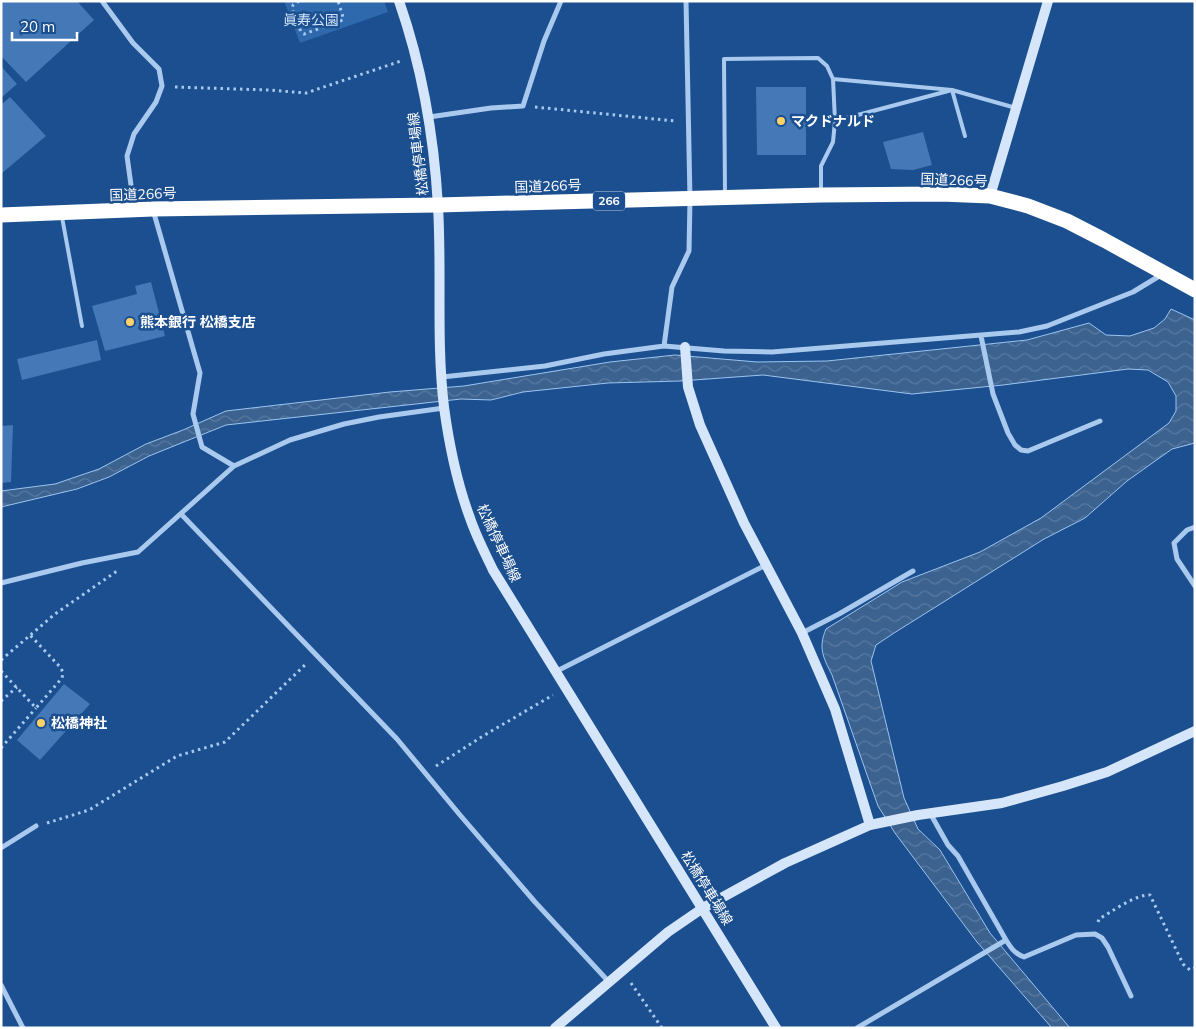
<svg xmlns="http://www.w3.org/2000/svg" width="1196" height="1029" viewBox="0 0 1196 1029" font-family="Mulish,'Noto Sans JP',sans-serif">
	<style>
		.park { fill: #2e69ad }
		.water { fill: url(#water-waves); stroke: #9cc4f0 }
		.building { fill: #4478b7 }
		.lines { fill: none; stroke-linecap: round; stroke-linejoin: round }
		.path { stroke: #a9c9ee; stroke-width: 3; stroke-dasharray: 2.5 4; stroke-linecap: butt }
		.lane { stroke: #a9c9ee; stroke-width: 4 }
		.street { stroke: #a9c9ee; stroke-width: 5 }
		.secondary { stroke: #d6e6fa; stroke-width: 10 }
		.highway { stroke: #fff; stroke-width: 15 }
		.poi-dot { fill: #ffd166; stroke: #1b4f8f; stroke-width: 2 }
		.labels { text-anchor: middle; stroke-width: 5; stroke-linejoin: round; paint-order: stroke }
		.shield { fill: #1b4f8f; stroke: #bbcadd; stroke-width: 1 }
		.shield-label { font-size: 12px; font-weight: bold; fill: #fff }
		.park-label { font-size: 14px; fill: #cfe3fa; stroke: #1b4f8f }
		.poi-label { font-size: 14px; font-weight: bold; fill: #fff; stroke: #1b4f8f; text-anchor: start }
		.street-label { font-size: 14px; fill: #fff; stroke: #1b4f8f }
	</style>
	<defs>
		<pattern id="water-waves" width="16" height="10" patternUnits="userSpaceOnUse" patternTransform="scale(1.25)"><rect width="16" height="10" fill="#3c6290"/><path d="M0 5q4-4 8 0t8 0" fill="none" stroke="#597aa1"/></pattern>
	</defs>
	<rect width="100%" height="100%" fill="#1b4f8f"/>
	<!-- park -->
	<path class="park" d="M 284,1 L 384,1 L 388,12 L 300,43 Z"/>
	<!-- water -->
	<path class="water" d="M 1171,309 L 1195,320 L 1195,443 L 1172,449 L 1127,481 L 1085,518 L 1044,539 L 894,633 L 876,645 L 871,661 L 904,798 L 918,829 L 940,850 L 990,933 L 1070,1028 L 1052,1028 L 977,942 L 895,833 L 878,806 L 832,675 C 823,657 818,648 826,629 L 902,582 L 980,552 L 1041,518 L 1169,423 L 1176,411 L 1176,396 L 1168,382 L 1148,370 L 1128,369 L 1003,385 L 912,394 L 763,375 L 680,381 L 608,383 L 523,392 L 491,400 L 461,399 L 226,425 L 149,456 L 109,477 L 77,489 L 1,507 L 1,491 L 55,484 L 99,469 L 146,444 L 183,430 L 226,411 L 390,392 L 464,386 L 610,362 L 675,355 L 757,362 L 827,361 L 1027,340 L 1089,323 L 1106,335 L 1130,336 L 1154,328 L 1165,319 Z"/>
	<!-- building -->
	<path class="building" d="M 1,1 L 77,1 L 94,20 L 26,82 L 1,56 Z
		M 1,66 L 17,84 L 1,98 Z
		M 756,87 L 806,87 L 806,155 L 757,155 Z
		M 10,97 L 46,136 L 1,174 L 1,105 Z
		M 923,132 L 932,165 L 913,170 L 891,169 L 883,142 Z
		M 151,282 L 165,336 L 105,351 L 92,306 L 137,294 L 135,286 Z
		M 97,340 L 101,360 L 22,380 L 17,359 Z
		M 13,425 L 11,482 L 1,483 L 1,426 Z
		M 64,684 L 90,704 L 40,760 L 17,740 Z"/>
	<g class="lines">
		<!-- path -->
		<path class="path" d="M 299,1 L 293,5 L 292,9 L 301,32 L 304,34 L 343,20 L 343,17 L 338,1
			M 175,87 L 268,90 L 306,93 L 401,61
			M 535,107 L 675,121
			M 1,660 L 55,614 L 117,571
			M 1,671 L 36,708 L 62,678 L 63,673 L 61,668 L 30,635
			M 1,701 L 17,687
			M 1,748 L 36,708
			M 436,766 L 483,736 L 553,695
			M 47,823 L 89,810 L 177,756 L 225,742 L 307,663
			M 1098,922 L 1099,919 C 1111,912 1136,894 1150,895 L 1183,964 L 1190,970 L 1195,968
			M 631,983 L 662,1028"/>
		<!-- lane -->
		<path class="lane" d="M 833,79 L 952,90 L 1016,108
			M 835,121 L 952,90 L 965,136
			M 725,193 L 724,59 L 818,58 L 827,66 L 833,79 L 835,121 L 833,142 L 821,166 L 821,192
			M 62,217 L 82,326"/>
		<!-- street -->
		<path class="street" d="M 102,1 L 133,43 L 159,69 L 162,86 L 156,102 L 134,134 L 127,156 L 134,207
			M 429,117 L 491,108 L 523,106 L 544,41 L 561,1
			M 153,210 L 200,373 L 193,414 L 202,447 L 234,466
			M 981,336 L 993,394 L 1008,433 L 1015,445 L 1021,450 L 1028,451 L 1100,421
			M 664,346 L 672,287 L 689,251 L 690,199 L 686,1
			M 442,377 L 545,366 L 604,354 L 664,346 L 724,351 L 772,352 L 1019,332 L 1047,326 L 1133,292 L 1161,275
			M 181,514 L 397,739 L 460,815 L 535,902 L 609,982
			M 1195,527 L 1187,530 L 1174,543 L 1177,559 L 1195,586
			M 1,583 L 82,563 L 138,552 L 234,466 L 290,440 L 344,424 L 379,417 L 444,408
			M 802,633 L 839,614 L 913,571
			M 555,672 L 766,565
			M 1,848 L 36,826
			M 1006,940 C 1011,948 1015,954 1024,957 L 1076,935 L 1095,934 L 1102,938 L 1108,947 L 1131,996
			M 1,985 L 23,1028
			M 857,1028 L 1006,940 L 958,856 L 948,845 L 930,813"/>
		<!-- secondary -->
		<path class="secondary" d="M 399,1 C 422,67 434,136 438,206 C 442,273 436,341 444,407 C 449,444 457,483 470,518 C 476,536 485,553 493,570 L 776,1028
			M 990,196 L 1048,1
			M 685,347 L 688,387 L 700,425 L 744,523 L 802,633 L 835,709 L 870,825
			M 555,1028 L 668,932 L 703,908 L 785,863 L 870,825 L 918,815 L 1002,803 L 1063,786 L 1107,772 L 1195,731"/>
		<!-- highway -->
		<path class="highway" d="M 1,215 L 153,209 L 438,205 L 821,195 L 941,194 L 990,196 L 1028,206 L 1067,221 L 1104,240 L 1195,290"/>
	</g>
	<!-- markers -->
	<g class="poi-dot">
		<circle cx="781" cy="121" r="5"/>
		<circle cx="130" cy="322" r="5"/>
		<circle cx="41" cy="723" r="5"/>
	</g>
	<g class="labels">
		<!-- shield labels -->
		<rect class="shield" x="593" y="191.5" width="32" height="19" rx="4"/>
		<g class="shield-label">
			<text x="609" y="205">266</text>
		</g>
		<!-- park labels -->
		<g class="park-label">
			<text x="311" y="25">眞寿公園</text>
		</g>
		<!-- poi labels -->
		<g class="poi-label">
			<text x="791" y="126">マクドナルド</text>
			<text x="140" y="327">熊本銀行 松橋支店</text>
			<text x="51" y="728">松橋神社</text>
		</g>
		<!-- street labels -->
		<g class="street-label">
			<text transform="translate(418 154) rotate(-97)" y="5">松橋停車場線</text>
			<text transform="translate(954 180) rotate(2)" y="5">国道266号</text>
			<text transform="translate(548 186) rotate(-2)" y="5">国道266号</text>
			<text transform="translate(143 194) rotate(-2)" y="5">国道266号</text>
			<text transform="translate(499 543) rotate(65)" y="5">松橋停車場線</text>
			<text transform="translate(707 888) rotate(58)" y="5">松橋停車場線</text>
		</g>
	</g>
	<!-- border -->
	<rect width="1196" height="1029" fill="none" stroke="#ffffff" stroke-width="5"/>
	<!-- scale -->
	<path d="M12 32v8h65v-8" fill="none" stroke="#ffffff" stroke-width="2.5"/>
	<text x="20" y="32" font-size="15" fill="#ffffff" stroke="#1b4f8f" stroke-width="4" paint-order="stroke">20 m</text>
</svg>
